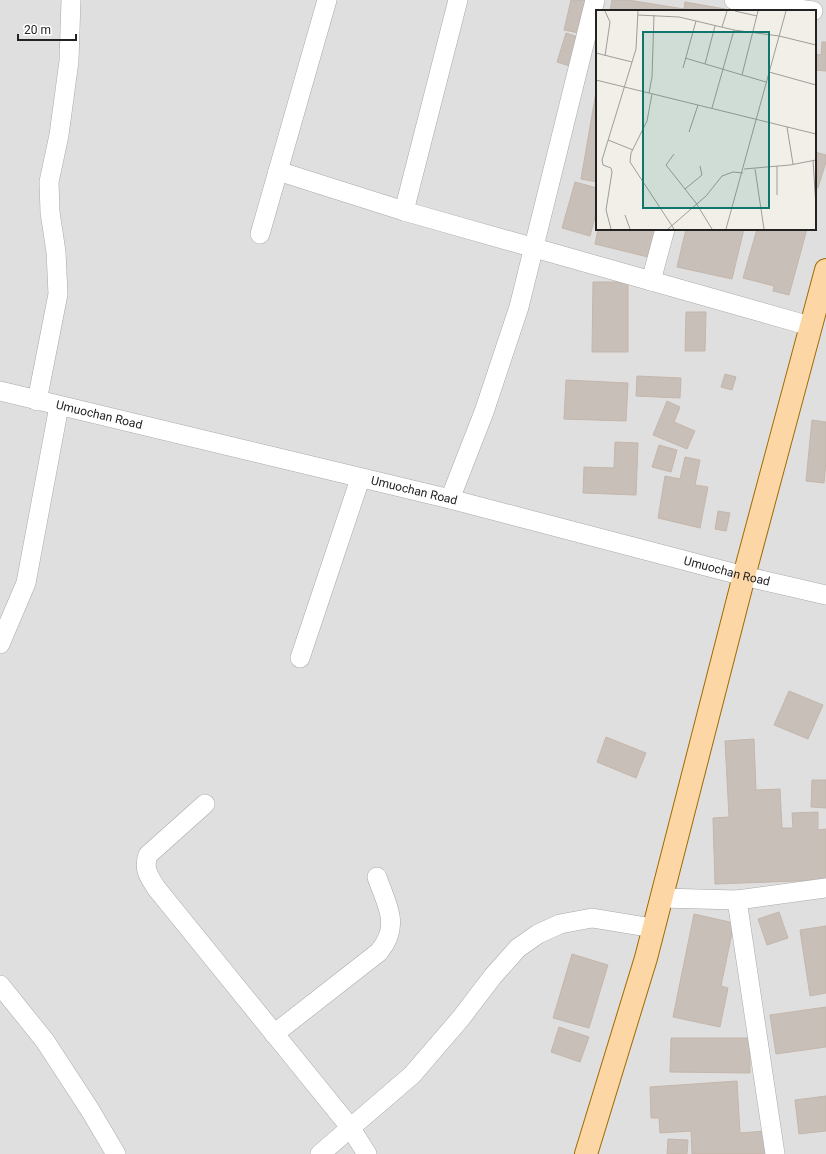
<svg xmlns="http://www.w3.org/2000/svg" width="826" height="1154" viewBox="0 0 826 1154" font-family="Roboto,sans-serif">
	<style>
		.residential { fill: #e0dfdf; fill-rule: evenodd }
		.building { fill: #c7bfb8; stroke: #c4b6ab }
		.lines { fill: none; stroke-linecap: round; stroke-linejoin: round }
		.minor-casing { stroke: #a9a9a9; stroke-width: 20 }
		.major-casing { stroke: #a06b00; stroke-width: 24 }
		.minor { stroke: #fff; stroke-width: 19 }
		.major { stroke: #fcd6a4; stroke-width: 22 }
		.labels { text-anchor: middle; stroke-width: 3.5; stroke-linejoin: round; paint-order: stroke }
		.street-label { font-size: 12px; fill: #222; stroke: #fff }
		.inset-road { fill: none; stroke: #9f9d99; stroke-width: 1 }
		.view { fill: #0f766e; fill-opacity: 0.15; stroke: #0f766e; stroke-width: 2 }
		.inset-edge { fill: none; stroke: #222; stroke-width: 2 }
	</style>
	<rect width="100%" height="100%" fill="#f2efe9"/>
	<!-- residential -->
	<path class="residential" d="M 0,0 L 826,0 L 826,1154 L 0,1154 ZM 597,11 L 815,11 L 815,229 L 597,229 Z"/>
	<!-- building -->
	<path class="building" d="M 571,0 L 601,0 L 593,36 L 564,30 Z
		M 612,0 L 628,0 L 684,9 L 685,2 L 725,9 L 725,11 L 610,11 Z
		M 566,33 L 588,40 L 579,69 L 557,62 Z
		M 822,42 L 826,42 L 826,71 L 815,70 L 815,54 L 821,55 Z
		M 597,86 L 597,182 L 581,179 Z
		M 815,152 L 826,155 L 826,162 L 818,188 L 815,187 Z
		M 575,182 L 597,188 L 597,210 L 590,236 L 562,228 Z
		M 598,229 L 668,229 L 660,260 L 595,244 Z
		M 686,229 L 744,229 L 732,279 L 677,267 Z
		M 757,229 L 765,231 L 766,229 L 807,229 L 789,295 L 773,291 L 774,286 L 743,278 Z
		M 593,282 L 628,282 L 628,352 L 592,352 Z
		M 686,312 L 706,312 L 705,351 L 685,351 Z
		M 725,374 L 736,377 L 732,390 L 721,387 Z
		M 637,376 L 681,378 L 680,398 L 636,396 Z
		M 566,380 L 628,383 L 626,421 L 564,419 Z
		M 667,401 L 680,407 L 674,422 L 695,431 L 687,449 L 653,435 Z
		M 812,420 L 826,422 L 826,461 L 824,483 L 806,481 Z
		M 615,442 L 638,443 L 636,495 L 583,493 L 584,467 L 614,468 Z
		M 659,445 L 677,450 L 671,472 L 652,467 Z
		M 685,457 L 700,460 L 695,485 L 708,487 L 700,528 L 658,518 L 665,476 L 680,479 Z
		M 718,511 L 730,513 L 726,531 L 715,529 Z
		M 789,691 L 823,705 L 808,739 L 774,725 Z
		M 606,737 L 646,753 L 636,778 L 597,762 Z
		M 754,739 L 756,790 L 780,789 L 782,828 L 793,828 L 792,813 L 818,812 L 818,830 L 826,829 L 826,880 L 715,884 L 713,818 L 729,817 L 725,741 Z
		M 812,780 L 826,780 L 826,808 L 811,807 Z
		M 779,912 L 788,938 L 767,945 L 758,919 Z
		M 694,914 L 734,923 L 721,986 L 728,988 L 720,1027 L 673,1017 Z
		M 826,926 L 826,993 L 810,996 L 800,930 Z
		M 572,954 L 608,965 L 589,1028 L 553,1018 Z
		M 826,1007 L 826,1047 L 776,1054 L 770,1015 Z
		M 559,1027 L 589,1037 L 580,1062 L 551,1052 Z
		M 671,1038 L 750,1038 L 750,1073 L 670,1072 Z
		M 737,1081 L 740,1133 L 778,1130 L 780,1154 L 692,1154 L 691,1131 L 660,1133 L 659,1118 L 651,1118 L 650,1087 Z
		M 826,1096 L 826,1131 L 799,1134 L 795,1100 Z
		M 668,1139 L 688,1140 L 687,1154 L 667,1154 Z"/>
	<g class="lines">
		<defs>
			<g id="minor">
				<path d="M 734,0 L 813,11"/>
				<path d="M 278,171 L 404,211 L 810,326"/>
				<path d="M 404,211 L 458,0"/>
				<path d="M 260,234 L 327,0"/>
				<path d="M 651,281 L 665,229"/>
				<path id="s1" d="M 0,391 L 450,499 L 744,576 L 826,595"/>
				<path d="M 37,401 L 58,294 L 56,252 L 50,212 L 49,182 L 59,135 L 69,61 L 71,0"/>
				<path d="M 450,499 L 484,412 L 519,307 L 595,0"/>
				<path d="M 0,644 L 26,583 L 59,406"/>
				<path d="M 300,658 L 360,479"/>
				<path d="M 205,804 L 148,855 C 143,869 149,877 157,889 L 350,1127 L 367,1154"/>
				<path d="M 661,898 L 737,900 L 826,888"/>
				<path d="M 737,900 L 775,1154"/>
				<path d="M 0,985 L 45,1041 L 90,1110 L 116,1154"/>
				<path d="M 274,1034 L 379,952 C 401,925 387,906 377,877"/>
				<path d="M 320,1154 L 412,1075 L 461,1018 L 493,976 L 518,948 L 538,934 L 560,924 L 592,918 L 653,928"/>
			</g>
			<path id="major" d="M 586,1154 L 646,958 L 744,576 L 826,270"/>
		</defs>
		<!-- minor casing -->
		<use href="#minor" class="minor-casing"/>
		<!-- major casing -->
		<use href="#major" class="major-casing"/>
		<!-- minor -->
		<use href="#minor" class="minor"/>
		<!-- major -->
		<use href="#major" class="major"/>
	</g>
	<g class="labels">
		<!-- street labels -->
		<g class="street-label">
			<text dy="4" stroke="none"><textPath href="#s1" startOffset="102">Umuochan Road</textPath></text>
			<text dy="4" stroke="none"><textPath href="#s1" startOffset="426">Umuochan Road</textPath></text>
			<text dy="4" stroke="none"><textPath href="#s1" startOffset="749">Umuochan Road</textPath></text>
		</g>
	</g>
	<!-- overview -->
	<g transform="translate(596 10)">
		<rect width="220" height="220" fill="#f2efe9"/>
		<path class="inset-road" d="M 139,1 L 161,6M 42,5 L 83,7 L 138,20 L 183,26 L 220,35M 126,17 L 131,1M 0,43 L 36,52M 9,46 L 14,12 L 9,1M 89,48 L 170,72M 109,54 L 119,16M 87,58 L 100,11M 173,62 L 220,75M 146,65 L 162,1M 0,70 L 220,124M 53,83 L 56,67 L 58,5M 56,84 L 51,111 L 35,143 L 34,152 L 78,219M 116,98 L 138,20M 191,117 L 197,154M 93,122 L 102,95M 12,130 L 37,140M 78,144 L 70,155 L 100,193 L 116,219M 217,150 L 220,197M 181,156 L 181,185M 148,159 L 194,155 L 220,150M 159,159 L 168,219M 89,179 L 106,165 L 104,156M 29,205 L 34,219M 15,219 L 10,200 L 16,162 L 15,158 L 7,155 L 6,150 L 40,39 L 42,1M 72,219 L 110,186 L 126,166 L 137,162 L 147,163M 130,219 L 190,1"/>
		<path class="view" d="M 47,22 L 173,22 L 173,198 L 47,198 Z"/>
		<rect width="220" height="220" class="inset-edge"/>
	</g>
	<!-- scale -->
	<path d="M18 34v6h58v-6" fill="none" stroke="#222222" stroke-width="2"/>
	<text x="24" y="34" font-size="12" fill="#222222" stroke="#ffffff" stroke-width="3" paint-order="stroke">20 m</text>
</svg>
